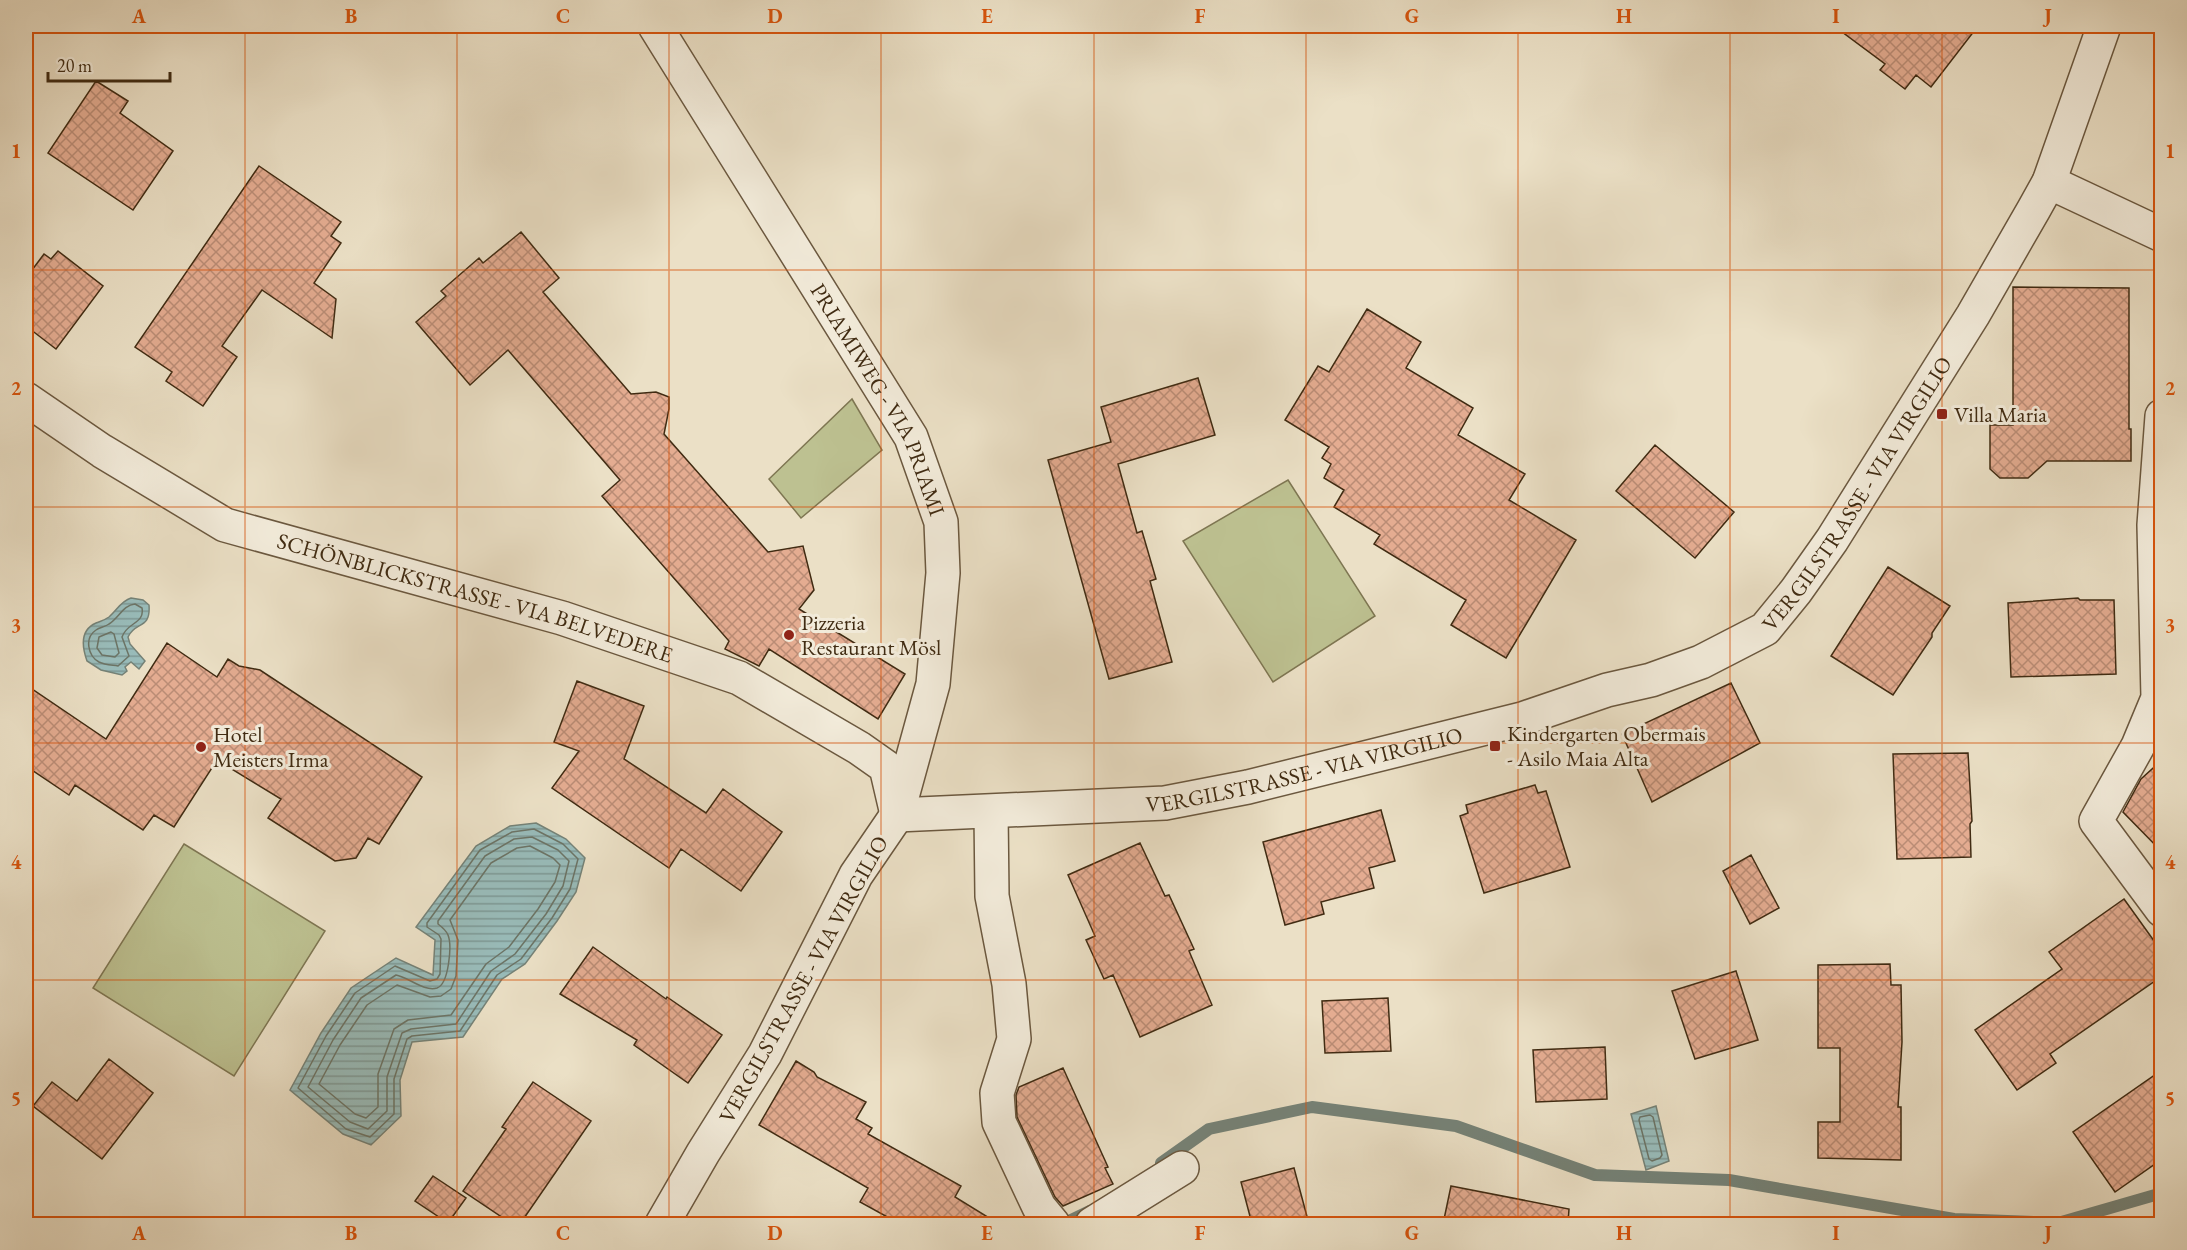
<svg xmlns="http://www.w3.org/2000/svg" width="2187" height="1250" viewBox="0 0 2187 1250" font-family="'EB Garamond',serif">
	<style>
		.grass { fill: #bdc191; stroke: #7e7652; stroke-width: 1.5 }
		.water { fill: url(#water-rules); stroke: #758277; stroke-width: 1.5 }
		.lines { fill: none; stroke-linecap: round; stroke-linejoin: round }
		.shore { stroke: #6c7466; stroke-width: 1.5 }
		.stream { stroke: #758277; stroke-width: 12 }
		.building { fill: url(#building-cross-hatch); stroke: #402b12; stroke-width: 1.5 }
		.minor-casing { stroke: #6b583f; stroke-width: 36 }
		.minor { stroke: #f2ebda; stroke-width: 33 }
		.grid { fill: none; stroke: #d7540d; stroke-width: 1.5; stroke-opacity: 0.55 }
		.poi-dot { fill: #8f2418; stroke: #f2ebda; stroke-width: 2 }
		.labels { text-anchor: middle; stroke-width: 6; stroke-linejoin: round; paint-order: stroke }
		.street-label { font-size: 22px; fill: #402b12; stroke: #f2ebda }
		.poi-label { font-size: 22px; fill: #402b12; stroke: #f2ebda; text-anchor: start }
		.neatline { fill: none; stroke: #d7540d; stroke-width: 2 }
		.grid-label { font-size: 20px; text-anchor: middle; font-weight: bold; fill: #d7540d }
	</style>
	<defs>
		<pattern id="water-rules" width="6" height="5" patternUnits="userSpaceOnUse" patternTransform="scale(1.5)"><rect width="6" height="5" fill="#99bcba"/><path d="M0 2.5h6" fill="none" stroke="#7e9996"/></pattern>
		<pattern id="building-cross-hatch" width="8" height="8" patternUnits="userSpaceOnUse" patternTransform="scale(1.5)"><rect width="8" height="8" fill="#e4ac91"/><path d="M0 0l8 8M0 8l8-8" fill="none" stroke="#ba8c75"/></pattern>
	</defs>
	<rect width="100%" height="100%" fill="#ebe0c6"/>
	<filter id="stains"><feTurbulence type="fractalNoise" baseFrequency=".00333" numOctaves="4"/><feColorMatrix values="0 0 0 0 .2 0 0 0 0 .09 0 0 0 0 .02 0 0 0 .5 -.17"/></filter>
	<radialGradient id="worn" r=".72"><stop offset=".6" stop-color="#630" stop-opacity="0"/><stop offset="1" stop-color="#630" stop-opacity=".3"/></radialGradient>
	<!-- grass -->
	<path class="grass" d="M 852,399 L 882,450 L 801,518 L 769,479 Z
		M 1288,480 L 1375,616 L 1273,682 L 1183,541 Z
		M 184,844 L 325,931 L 234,1076 L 93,988 Z"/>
	<!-- water -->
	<path class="water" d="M 131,598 L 143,600 L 149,605 C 151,630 135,621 128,637 L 130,644 L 145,661 L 139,669 L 131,662 L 125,667 L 127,671 L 122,675 L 101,670 L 87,661 C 82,647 80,630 96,623 C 101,621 105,620 109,617 C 117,610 121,601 131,598 Z
		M 536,823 L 566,839 L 585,858 L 576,892 L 557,921 L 525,964 L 502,979 L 463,1037 L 412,1042 L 400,1080 L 401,1116 L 371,1145 L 343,1134 L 290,1090 L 321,1033 L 351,988 L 396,958 L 433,975 L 435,940 L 416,927 L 476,846 L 510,826 Z
		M 1656,1106 L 1669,1161 L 1646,1170 L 1631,1114 Z"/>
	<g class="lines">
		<!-- shore -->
		<path class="shore" d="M 135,604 L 142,608 C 145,624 127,622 122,637 L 129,656 L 118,666 C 112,665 105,665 99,662 C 88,656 84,638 96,630 C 100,627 105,627 109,624 C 119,618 123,605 135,604 Z
			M 111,632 L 114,634 L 119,653 L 115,657 L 102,655 L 97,648 L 99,637 Z
			M 534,829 L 563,844 L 578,859 L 570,889 L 552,918 L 521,959 L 497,975 L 460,1031 L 412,1036 L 407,1039 L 394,1079 L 394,1114 L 370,1137 L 346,1129 L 298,1088 L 326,1036 L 355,993 L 395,966 L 430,981 L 437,979 L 440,974 L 441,939 L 439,935 L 427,927 L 427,923 L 480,850 L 512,832 Z
			M 532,837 L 558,850 L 569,861 L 563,886 L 546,914 L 515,954 L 491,971 L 456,1024 L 411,1029 L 402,1033 L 387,1077 L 387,1111 L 368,1129 L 350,1122 L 308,1087 L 333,1040 L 361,998 L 396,975 C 408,977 424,992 437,988 C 449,984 452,945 448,935 C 446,930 442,927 438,924 L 438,921 L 485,856 L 514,839 Z
			M 530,846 L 553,858 L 560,865 L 555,882 L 538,909 L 509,947 L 486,964 L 451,1015 L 408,1020 L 394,1029 L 378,1074 L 378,1107 L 366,1118 L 355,1114 L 319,1084 L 340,1045 L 367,1005 L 397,985 L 430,997 L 441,996 L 451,989 L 456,976 L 458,940 L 450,920 L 491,863 L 517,848 Z
			M 1650,1115 L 1653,1117 L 1662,1155 L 1660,1158 L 1652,1161 L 1649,1159 L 1639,1120 L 1640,1117 Z"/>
		<!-- stream -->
		<path class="stream" d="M 1161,1163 L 1209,1129 L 1312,1107 L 1456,1126 L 1595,1175 L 1729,1180 L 1954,1219 L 2058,1223 L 2162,1193
			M 1063,1224 L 1090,1211"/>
	</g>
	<!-- building -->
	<path class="building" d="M 1834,26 L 1978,26 L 1931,87 L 1916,75 L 1905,89 L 1880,70 L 1885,64 Z
		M 96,81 L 128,101 L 120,113 L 173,151 L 133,210 L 48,153 Z
		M 259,166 L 341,222 L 331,236 L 341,243 L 314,283 L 336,299 L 332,338 L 262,290 L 222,346 L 237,357 L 203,406 L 166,381 L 172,372 L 135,347 Z
		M 521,232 L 559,278 L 543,292 L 631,394 L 656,392 L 669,397 L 669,409 L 664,434 L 768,552 L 803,546 L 814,590 L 799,609 L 905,674 L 878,719 L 769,649 L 759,666 L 725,649 L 729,641 L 602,496 L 620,480 L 508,350 L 470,385 L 416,322 L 446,296 L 441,291 L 479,258 L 483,263 Z
		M 58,251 L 103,286 L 56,349 L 26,326 L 26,278 L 44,254 L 51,259 Z
		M 2013,287 L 2129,288 L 2129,429 L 2131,429 L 2131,461 L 2047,461 L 2028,478 L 2000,478 L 1990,469 L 1990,425 L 2013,425 Z
		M 1367,309 L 1421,342 L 1406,368 L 1473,408 L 1458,435 L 1525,474 L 1509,500 L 1576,540 L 1506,658 L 1451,625 L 1466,600 L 1374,544 L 1380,535 L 1334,507 L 1344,490 L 1324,478 L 1331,464 L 1322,458 L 1329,447 L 1285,420 L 1318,366 L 1329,372 Z
		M 1198,378 L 1215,435 L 1118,464 L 1137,533 L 1142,531 L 1156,579 L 1150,581 L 1172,662 L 1109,679 L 1048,460 L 1111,442 L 1101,407 Z
		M 1655,445 L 1734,512 L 1695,558 L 1616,491 Z
		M 1888,567 L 1950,606 L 1932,633 L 1932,637 L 1893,695 L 1831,656 Z
		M 2078,598 L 2080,600 L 2114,600 L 2116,674 L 2011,677 L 2008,603 Z
		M 167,643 L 217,677 L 228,659 L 239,666 L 260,670 L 422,777 L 379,844 L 368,838 L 356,858 L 335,861 L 268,818 L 281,799 L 217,760 L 174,827 L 154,815 L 143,830 L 75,785 L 69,795 L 26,766 L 26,685 L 106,739 Z
		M 577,681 L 644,706 L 624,759 L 706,813 L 723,789 L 782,832 L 741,891 L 681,849 L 669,868 L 552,788 L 579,751 L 554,742 Z
		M 1731,683 L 1760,743 L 1652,802 L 1622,734 Z
		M 1968,753 L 1972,821 L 1970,824 L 1971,857 L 1897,859 L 1893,754 Z
		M 2162,760 L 2162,852 L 2123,812 L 2141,779 Z
		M 1535,785 L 1538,793 L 1546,791 L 1570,867 L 1484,893 L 1460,816 L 1468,813 L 1466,805 Z
		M 1381,810 L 1395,861 L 1369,868 L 1374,888 L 1321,902 L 1324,914 L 1285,925 L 1263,842 Z
		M 1140,843 L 1165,896 L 1169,895 L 1194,949 L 1189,951 L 1212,1005 L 1140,1037 L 1113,975 L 1104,979 L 1086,940 L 1095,936 L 1068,875 Z
		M 1751,855 L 1779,908 L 1750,924 L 1723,871 Z
		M 2124,899 L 2162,952 L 2162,976 L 2050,1054 L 2056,1063 L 2017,1090 L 1975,1030 L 2062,969 L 2049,952 Z
		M 593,947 L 666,999 L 667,997 L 722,1035 L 688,1083 L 634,1045 L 637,1040 L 560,994 Z
		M 1890,964 L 1891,985 L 1901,985 L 1902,1042 L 1898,1107 L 1901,1107 L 1901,1160 L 1818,1158 L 1818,1122 L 1840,1122 L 1840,1048 L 1818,1048 L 1818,965 Z
		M 1736,971 L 1758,1040 L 1695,1059 L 1672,991 Z
		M 1388,998 L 1391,1051 L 1325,1053 L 1322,1001 Z
		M 1605,1047 L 1607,1099 L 1536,1102 L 1533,1050 Z
		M 109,1059 L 153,1093 L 102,1159 L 33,1106 L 52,1082 L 77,1101 Z
		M 796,1061 L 814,1072 L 817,1077 L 866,1102 L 856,1119 L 872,1128 L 868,1134 L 961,1186 L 955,1197 L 999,1224 L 900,1224 L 860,1202 L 868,1188 L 759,1125 Z
		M 1063,1068 L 1108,1167 L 1105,1168 L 1113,1184 L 1063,1206 L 1055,1197 L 1017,1117 L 1016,1095 L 1019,1087 Z
		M 2162,1070 L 2162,1159 L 2115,1192 L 2073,1132 Z
		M 533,1082 L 591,1121 L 520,1224 L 512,1224 L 463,1191 L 506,1129 L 502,1127 Z
		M 1294,1168 L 1309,1224 L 1252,1224 L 1241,1182 Z
		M 433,1176 L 466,1198 L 448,1223 L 415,1201 Z
		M 1451,1186 L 1569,1209 L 1568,1224 L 1443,1224 Z"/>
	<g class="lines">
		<defs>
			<g id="minor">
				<path id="s1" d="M 655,26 L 911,437 L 941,522 L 943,573 L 933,684 L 897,815 L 856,875 L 765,1054 L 703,1153 L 662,1224"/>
				<path d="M 2049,182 L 2162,235"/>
				<path id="s2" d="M 26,399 L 102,451 L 225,525 L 562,618 L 739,678 L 859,748 L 886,767 L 896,810"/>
				<path d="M 2162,416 L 2154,525 L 2158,698 L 2138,746 L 2096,821 L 2162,910"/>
				<path d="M 991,812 L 992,896 L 1009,984 L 1014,1039 L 997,1093 L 999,1122 L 1039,1207 L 1053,1224"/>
				<path id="s3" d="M 897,815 L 1165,803 L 1248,787 L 1522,719 L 1607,690 L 1651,680 L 1701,662 L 1765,629 L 1796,591 L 1832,540 L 1973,315 L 2034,209 L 2049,182 L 2104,26"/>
				<path d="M 1092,1224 L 1182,1168"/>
			</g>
		</defs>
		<!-- minor casing -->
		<use href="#minor" class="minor-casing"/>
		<!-- minor -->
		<use href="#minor" class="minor"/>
	</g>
	<!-- grid -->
	<path class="grid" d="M 245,26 L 245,1224M 457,26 L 457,1224M 669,26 L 669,1224M 881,26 L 881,1224M 1094,26 L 1094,1224M 1306,26 L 1306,1224M 1518,26 L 1518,1224M 1730,26 L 1730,1224M 1942,26 L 1942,1224M 26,270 L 2162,270M 26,507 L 2162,507M 26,743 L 2162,743M 26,980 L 2162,980"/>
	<!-- markers -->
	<g class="poi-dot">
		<rect x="1936" y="408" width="12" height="12" rx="3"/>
		<circle cx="789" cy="635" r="6"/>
		<rect x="1489" y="740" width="12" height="12" rx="3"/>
		<circle cx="201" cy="747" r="6"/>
	</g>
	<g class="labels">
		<!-- street labels -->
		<g class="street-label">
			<text dy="8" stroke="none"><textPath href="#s1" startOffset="436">PRIAMIWEG - VIA PRIAMI</textPath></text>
			<text dy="8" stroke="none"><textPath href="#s3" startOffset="1059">VERGILSTRASSE - VIA VIRGILIO</textPath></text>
			<text dy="8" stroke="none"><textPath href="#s2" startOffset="496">SCHÖNBLICKSTRASSE - VIA BELVEDERE</textPath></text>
			<text dy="8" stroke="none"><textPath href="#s3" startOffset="411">VERGILSTRASSE - VIA VIRGILIO</textPath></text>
			<text transform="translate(803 979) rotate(-61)" y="8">VERGILSTRASSE - VIA VIRGILIO</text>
		</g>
		<!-- poi labels -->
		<g class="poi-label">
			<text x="1954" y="422">Villa Maria</text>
			<text x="801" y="630">Pizzeria<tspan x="801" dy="25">Restaurant Mösl</tspan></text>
			<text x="1507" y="741">Kindergarten Obermais<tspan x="1507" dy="25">- Asilo Maia Alta</tspan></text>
			<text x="213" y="742">Hotel<tspan x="213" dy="25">Meisters Irma</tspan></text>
		</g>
	</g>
	<!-- margin -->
	<rect width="2187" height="1250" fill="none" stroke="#ebe0c6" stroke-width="66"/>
	<!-- scale -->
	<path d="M48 72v9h122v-9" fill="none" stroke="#402b12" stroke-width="3"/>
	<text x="57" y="72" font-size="18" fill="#402b12" stroke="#f2ebda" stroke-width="4.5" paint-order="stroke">20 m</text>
	<rect x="33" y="33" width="2121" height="1184" class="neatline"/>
	<g class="grid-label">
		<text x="139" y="23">A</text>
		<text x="351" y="23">B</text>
		<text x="563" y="23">C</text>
		<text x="775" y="23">D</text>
		<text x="987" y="23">E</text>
		<text x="1200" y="23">F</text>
		<text x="1412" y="23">G</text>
		<text x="1624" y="23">H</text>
		<text x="1836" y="23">I</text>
		<text x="2048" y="23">J</text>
		<text x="16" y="158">1</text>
		<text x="2170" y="158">1</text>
		<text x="16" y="395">2</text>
		<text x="2170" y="395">2</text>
		<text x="16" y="632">3</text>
		<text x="2170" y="632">3</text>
		<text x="16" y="869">4</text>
		<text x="2170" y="869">4</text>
		<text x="16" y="1105">5</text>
		<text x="2170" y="1105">5</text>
		<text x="139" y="1240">A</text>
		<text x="351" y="1240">B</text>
		<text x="563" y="1240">C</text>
		<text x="775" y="1240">D</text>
		<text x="987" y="1240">E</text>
		<text x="1200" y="1240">F</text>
		<text x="1412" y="1240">G</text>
		<text x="1624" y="1240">H</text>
		<text x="1836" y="1240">I</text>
		<text x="2048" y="1240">J</text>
	</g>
	<rect width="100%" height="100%" filter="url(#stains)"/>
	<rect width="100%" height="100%" fill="url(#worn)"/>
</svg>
